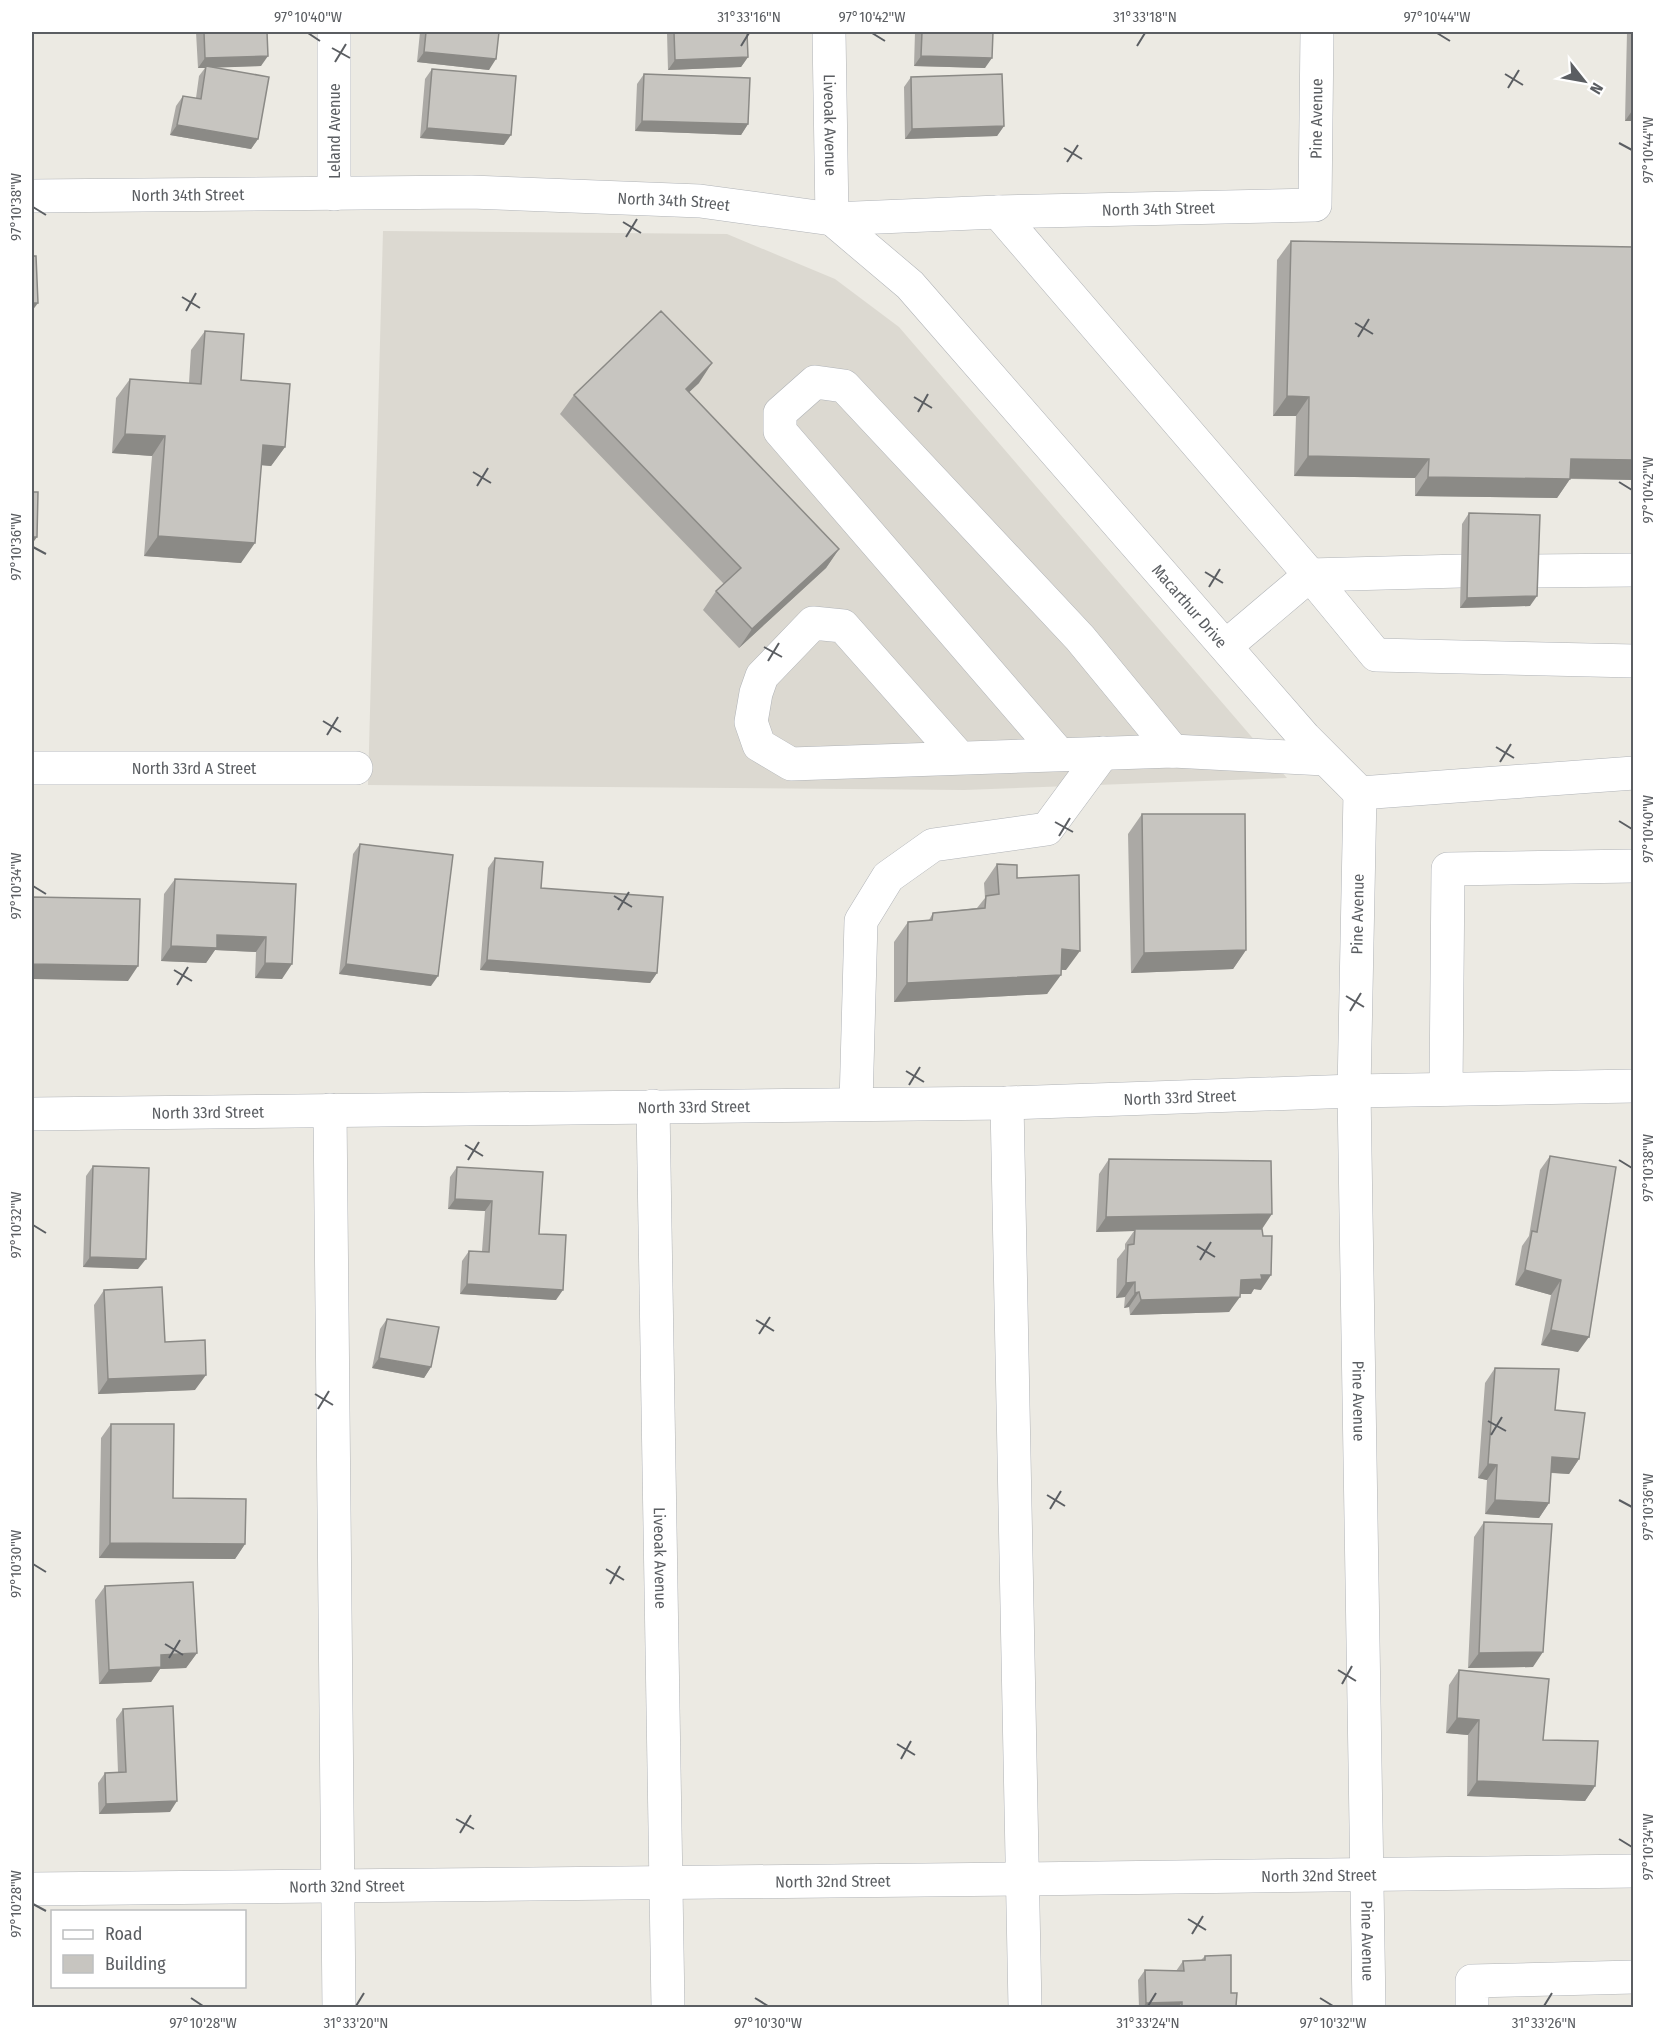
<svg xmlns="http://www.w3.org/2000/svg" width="1665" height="2039" viewBox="0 0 1665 2039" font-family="'Fira Sans Condensed',sans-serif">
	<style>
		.education { fill: #dcd9d1 }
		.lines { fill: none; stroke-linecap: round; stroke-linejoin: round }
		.minor-casing { stroke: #b0b3b7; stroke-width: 34 }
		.minor { stroke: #fff; stroke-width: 33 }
		.wall { fill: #aba9a5 }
		.shaded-wall { fill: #8b8a86 }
		.building { fill: #c7c5c0; stroke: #8b8a86; stroke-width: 1.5 }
		.ticks { fill: none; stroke: #5b5e62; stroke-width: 2 }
		.labels { text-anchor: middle; stroke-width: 4.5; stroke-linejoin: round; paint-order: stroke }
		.street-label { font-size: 16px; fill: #5b5e62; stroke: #fff }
		.neatline { fill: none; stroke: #5b5e62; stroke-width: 2 }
		.ticks-label { font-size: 15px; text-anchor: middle; fill: #5b5e62 }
	</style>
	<rect width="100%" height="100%" fill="#eceae3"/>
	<!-- education -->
	<path class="education" d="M 383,231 L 727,234 L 835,279 L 899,327 L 1287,778 L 964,790 L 368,785 Z"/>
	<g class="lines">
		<defs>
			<g id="minor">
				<path d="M 334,32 L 334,194"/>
				<path id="s1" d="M 829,32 L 832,219"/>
				<path id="s2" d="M 32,196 L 471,192 L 700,201 L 832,219 L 998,212 L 1315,205 L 1317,32"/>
				<path d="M 998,212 L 1310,575 L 1376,655 L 1634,661"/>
				<path id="s3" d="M 832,219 L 910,285 L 1305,738 L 1360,793 L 1634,773"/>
				<path d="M 1532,571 L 1634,570"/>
				<path d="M 1226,646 L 1310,575 L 1461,571"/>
				<path d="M 1059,754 L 780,431 L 780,413 L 815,382 L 844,386 L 1080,638 L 1173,751"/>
				<path d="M 959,757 L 843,626 L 813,623 L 762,676 L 756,693 L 751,722 L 759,745 L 791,764 L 1173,751 L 1325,759"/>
				<path id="s4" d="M 32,768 L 356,768"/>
				<path id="s5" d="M 1360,793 L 1354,1091 L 1369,2008"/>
				<path d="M 1446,1089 L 1448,869 L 1634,866"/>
				<path d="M 1007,1103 L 1025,2008"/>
				<path d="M 856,1104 L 861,921 L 888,877 L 933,845 L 1047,829 L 1103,753"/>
				<path id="s6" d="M 653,1106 L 668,2008"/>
				<path d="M 330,1110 L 339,2008"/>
				<path id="s7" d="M 32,1114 L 1007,1103 L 1354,1091 L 1634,1086"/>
				<path id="s8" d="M 32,1889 L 1023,1879 L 1634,1871"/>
				<path d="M 1472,2008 L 1472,1981 L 1634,1977"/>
			</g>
		</defs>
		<!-- minor casing -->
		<use href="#minor" class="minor-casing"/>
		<!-- minor -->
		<use href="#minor" class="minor"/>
	</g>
	<!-- wall -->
	<path class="wall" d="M 196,32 L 267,32 L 261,66 L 216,67 L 258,139 L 251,149 L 170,135 L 176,106 L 183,96 L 196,98 L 199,76 L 205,68 L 198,68 Z
		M 420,32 L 499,32 L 489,70 L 417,62 Z
		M 667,32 L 747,32 L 748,57 L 741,67 L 668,70 Z
		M 915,32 L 993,32 L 985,68 L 914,66 Z
		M 1627,32 L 1634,32 L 1634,121 L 1625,121 Z
		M 432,69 L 504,145 L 420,138 L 425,79 Z
		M 644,74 L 748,124 L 741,135 L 635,131 L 637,84 Z
		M 911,77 L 1004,126 L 997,136 L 905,139 L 904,87 Z
		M 1291,241 L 1634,247 L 1634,480 L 1570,479 L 1557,498 L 1415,496 L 1415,478 L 1294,476 L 1296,416 L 1273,416 L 1277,260 Z
		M 205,331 L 241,380 L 285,447 L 271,466 L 261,465 L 241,563 L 144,556 L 152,456 L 112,453 L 116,398 L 130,379 L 189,383 L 191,350 Z
		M 699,383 L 689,392 L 839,549 L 826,568 L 739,648 L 703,610 L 716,591 L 724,584 L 560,414 L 574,395 Z
		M 1469,513 L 1530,606 L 1460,608 L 1462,524 Z
		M 1142,814 L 1246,950 L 1233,969 L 1131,973 L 1128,834 Z
		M 360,844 L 431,986 L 339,974 L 353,854 Z
		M 495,858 L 541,888 L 657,973 L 650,983 L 480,970 L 488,868 Z
		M 997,864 L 1017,878 L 1066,970 L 1061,970 L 1047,994 L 894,1002 L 894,942 L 908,922 L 929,920 L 933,913 L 977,908 L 985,898 L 984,883 Z
		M 175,879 L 296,884 L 282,979 L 255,978 L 256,952 L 215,950 L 206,963 L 161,961 L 164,894 Z
		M 1550,1156 L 1578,1352 L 1541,1345 L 1551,1295 L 1515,1285 L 1522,1246 L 1529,1236 L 1540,1170 Z
		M 1109,1159 L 1262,1229 L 1261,1290 L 1254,1289 L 1251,1294 L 1240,1294 L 1229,1312 L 1130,1315 L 1129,1307 L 1124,1308 L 1125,1297 L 1116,1298 L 1117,1259 L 1125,1249 L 1125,1244 L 1134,1231 L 1096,1232 L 1099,1174 Z
		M 93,1166 L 138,1269 L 83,1267 L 86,1176 Z
		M 457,1167 L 539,1234 L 556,1300 L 460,1294 L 462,1261 L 469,1251 L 482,1251 L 485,1211 L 448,1209 L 450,1177 Z
		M 104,1290 L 165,1342 L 195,1390 L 98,1394 L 94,1305 Z
		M 387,1319 L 431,1367 L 424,1378 L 372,1368 L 380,1329 Z
		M 1495,1368 L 1555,1410 L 1579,1459 L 1569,1474 L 1551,1473 L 1549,1503 L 1539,1518 L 1485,1514 L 1487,1480 L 1478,1478 L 1485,1383 Z
		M 111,1424 L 173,1498 L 245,1544 L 235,1559 L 99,1558 L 101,1438 Z
		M 1484,1522 L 1533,1667 L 1468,1668 L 1474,1537 Z
		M 105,1586 L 197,1653 L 186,1668 L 160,1669 L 151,1682 L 99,1684 L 95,1600 Z
		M 1459,1670 L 1543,1740 L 1595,1786 L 1585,1801 L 1467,1796 L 1468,1735 L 1446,1733 L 1449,1685 Z
		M 123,1709 L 170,1812 L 99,1814 L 98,1783 L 105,1773 L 118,1772 L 116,1719 Z
		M 1205,1956 L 1231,1993 L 1236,2006 L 1254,2007 L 1139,2007 L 1138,1980 L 1145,1970 L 1176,1971 L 1183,1961 L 1201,1960 Z"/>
	<!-- shaded-wall -->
	<path class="shaded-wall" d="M 424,52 L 496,59 L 489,70 L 417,62 Z
		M 268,56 L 261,66 L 206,68 L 206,66 L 205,68 L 198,68 L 205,58 Z
		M 921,56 L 992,58 L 985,68 L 914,66 Z
		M 748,57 L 741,67 L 668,70 L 675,60 Z
		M 1634,108 L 1634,121 L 1625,121 Z
		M 642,121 L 748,124 L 741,135 L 635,131 Z
		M 177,125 L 258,139 L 251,149 L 170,135 Z
		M 1004,126 L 997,136 L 905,139 L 912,129 Z
		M 427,128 L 511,135 L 504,145 L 420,138 Z
		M 32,303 L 38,303 L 32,311 Z
		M 712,363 L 699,383 L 672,408 L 686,389 Z
		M 1287,396 L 1309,397 L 1296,416 L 1273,416 Z
		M 125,434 L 165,436 L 152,456 L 112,453 Z
		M 263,445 L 285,447 L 271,466 L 249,464 Z
		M 1308,456 L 1429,459 L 1415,478 L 1294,476 Z
		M 1571,459 L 1634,460 L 1634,480 L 1557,478 Z
		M 1428,477 L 1570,479 L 1557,498 L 1415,496 Z
		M 158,536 L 255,543 L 241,563 L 144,556 Z
		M 32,537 L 37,537 L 32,544 Z
		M 839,549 L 826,568 L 739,648 L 752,629 Z
		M 1537,596 L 1530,606 L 1460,608 L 1467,598 Z
		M 217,935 L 266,937 L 256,952 L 215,950 L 206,963 L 161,961 L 171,946 Z
		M 1062,949 L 1080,951 L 1066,970 L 1049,969 Z
		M 1246,950 L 1233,969 L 1131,973 L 1144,953 Z
		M 487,960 L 657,973 L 650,983 L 480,970 Z
		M 265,963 L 292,964 L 282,979 L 255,978 Z
		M 32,964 L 138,966 L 128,981 L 32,979 Z
		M 346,964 L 438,976 L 431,986 L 339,974 Z
		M 1061,975 L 1047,994 L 894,1002 L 907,983 Z
		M 455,1199 L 492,1201 L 485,1211 L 448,1209 Z
		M 1272,1214 L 1262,1229 L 1135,1229 L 1134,1231 L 1096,1232 L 1106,1217 Z
		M 90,1257 L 146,1259 L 138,1269 L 83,1267 Z
		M 1525,1270 L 1561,1280 L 1551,1295 L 1515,1285 Z
		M 1261,1275 L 1271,1275 L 1261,1290 L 1254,1289 L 1251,1294 L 1230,1294 L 1241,1280 Z
		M 1135,1282 L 1125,1297 L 1116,1298 L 1126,1283 Z
		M 467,1284 L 563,1290 L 556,1300 L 460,1294 Z
		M 1139,1292 L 1129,1307 L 1124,1308 L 1135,1293 Z
		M 1240,1297 L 1229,1312 L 1130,1315 L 1141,1300 Z
		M 1551,1330 L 1589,1337 L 1578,1352 L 1541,1345 Z
		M 379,1358 L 431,1367 L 424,1378 L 372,1368 Z
		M 206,1375 L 195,1390 L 98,1394 L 108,1379 Z
		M 1552,1457 L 1579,1459 L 1569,1474 L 1542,1472 Z
		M 1488,1464 L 1497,1465 L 1487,1480 L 1478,1478 Z
		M 1495,1500 L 1549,1503 L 1539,1518 L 1485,1514 Z
		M 110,1543 L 245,1544 L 235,1559 L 99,1558 Z
		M 1543,1652 L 1533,1667 L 1468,1668 L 1479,1653 Z
		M 197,1653 L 186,1668 L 160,1669 L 151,1682 L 99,1684 L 109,1670 L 161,1655 Z
		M 1457,1718 L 1479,1720 L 1468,1735 L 1446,1733 Z
		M 1477,1781 L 1595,1786 L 1585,1801 L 1467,1796 Z
		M 177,1801 L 170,1812 L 99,1814 L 106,1804 Z
		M 1182,2002 L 1178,2007 L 1143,2007 L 1146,2003 Z"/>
	<!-- building -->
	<path class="building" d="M 204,32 L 267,32 L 268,56 L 205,58 Z
		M 426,32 L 499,32 L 496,59 L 424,52 Z
		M 674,32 L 747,32 L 748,57 L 675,60 Z
		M 922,32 L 993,32 L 992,58 L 921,56 Z
		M 206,66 L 269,77 L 258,139 L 177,125 L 183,96 L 201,99 Z
		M 432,69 L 516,76 L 511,135 L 427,128 Z
		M 644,74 L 750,78 L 748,124 L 642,121 Z
		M 1002,74 L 1004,126 L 912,129 L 911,77 Z
		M 32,94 L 33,122 L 32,123 Z
		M 1291,241 L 1634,247 L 1634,460 L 1571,459 L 1570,479 L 1428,477 L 1429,459 L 1308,456 L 1309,397 L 1287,396 Z
		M 32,256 L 36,256 L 38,303 L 32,303 Z
		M 661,311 L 712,363 L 686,389 L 839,549 L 752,629 L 716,591 L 741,568 L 574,395 Z
		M 205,331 L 244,334 L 241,380 L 290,384 L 285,447 L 263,445 L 255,543 L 158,536 L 165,436 L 125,434 L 130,379 L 201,384 Z
		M 32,492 L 38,492 L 37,537 L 32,537 Z
		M 1469,513 L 1540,515 L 1537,596 L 1467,598 Z
		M 1142,814 L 1245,814 L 1246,950 L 1144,953 Z
		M 360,844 L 453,855 L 438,976 L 346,964 Z
		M 495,858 L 543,862 L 541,888 L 663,897 L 657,973 L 487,960 Z
		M 997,864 L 1017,865 L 1017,878 L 1079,875 L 1080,951 L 1062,949 L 1061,975 L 907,983 L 908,922 L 932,920 L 933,913 L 985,908 L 986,896 L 999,894 Z
		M 175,879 L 296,884 L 292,964 L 265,963 L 266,937 L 217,935 L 217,948 L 171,946 Z
		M 32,897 L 140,899 L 138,966 L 32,964 Z
		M 1550,1156 L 1616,1167 L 1589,1337 L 1551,1330 L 1561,1280 L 1525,1270 L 1532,1231 L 1537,1232 Z
		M 1109,1159 L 1271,1161 L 1272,1214 L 1106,1217 Z
		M 93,1166 L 149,1168 L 146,1259 L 90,1257 Z
		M 457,1167 L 543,1172 L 539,1234 L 566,1235 L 563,1290 L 467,1284 L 469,1251 L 489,1252 L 492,1201 L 455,1199 Z
		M 1135,1229 L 1262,1229 L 1263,1236 L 1272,1236 L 1271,1275 L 1261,1275 L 1262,1279 L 1241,1280 L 1240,1297 L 1141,1300 L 1139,1292 L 1135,1293 L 1135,1282 L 1126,1283 L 1128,1245 L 1134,1244 Z
		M 162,1287 L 165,1342 L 205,1340 L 206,1375 L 108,1379 L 104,1290 Z
		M 387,1319 L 439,1327 L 431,1367 L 379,1358 Z
		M 1495,1368 L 1559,1369 L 1555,1410 L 1585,1413 L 1579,1459 L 1552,1457 L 1549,1503 L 1495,1500 L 1497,1465 L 1488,1464 Z
		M 111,1424 L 174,1424 L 173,1498 L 246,1499 L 245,1544 L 110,1543 Z
		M 1484,1522 L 1552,1524 L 1543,1652 L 1479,1653 Z
		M 193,1582 L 197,1653 L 161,1655 L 161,1667 L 109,1670 L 105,1586 Z
		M 1459,1670 L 1549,1679 L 1543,1740 L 1598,1741 L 1595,1786 L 1477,1781 L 1479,1720 L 1457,1718 Z
		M 173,1706 L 177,1801 L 106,1804 L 105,1773 L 126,1772 L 123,1709 Z
		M 1231,1955 L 1231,1993 L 1237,1993 L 1236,2006 L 1254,2006 L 1254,2007 L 1182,2007 L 1182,2002 L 1146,2003 L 1145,1970 L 1184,1971 L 1183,1961 L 1205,1960 L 1205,1956 Z"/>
	<!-- ticks -->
	<path class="ticks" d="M 308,33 L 320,41M 872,33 L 885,41M 1437,33 L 1450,41M 741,46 L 749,33M 1137,46 L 1145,33M 332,48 L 350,58M 335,62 L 346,44M 1505,74 L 1523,85M 1508,88 L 1519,70M 1619,143 L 1632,150M 1064,148 L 1082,159M 1067,162 L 1078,145M 33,207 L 46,215M 623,222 L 641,233M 626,237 L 637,219M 182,297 L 200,308M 186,311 L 196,293M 1355,323 L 1373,334M 1358,337 L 1369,319M 914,397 L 932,408M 918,412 L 928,394M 473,472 L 491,483M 1619,482 L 1632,490M 477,486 L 488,468M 33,547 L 46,554M 1205,572 L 1223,583M 1209,587 L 1220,569M 764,647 L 782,657M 768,661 L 779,643M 323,721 L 341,732M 327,735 L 338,717M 1496,747 L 1514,758M 1500,762 L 1511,744M 1619,821 L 1632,829M 1055,822 L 1073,832M 1059,836 L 1070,818M 33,886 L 46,894M 614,896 L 632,907M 618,910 L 629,892M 174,970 L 192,981M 177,985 L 188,967M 1346,996 L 1364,1007M 1350,1011 L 1361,993M 906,1071 L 924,1082M 909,1085 L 920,1067M 465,1145 L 483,1156M 468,1160 L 479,1142M 1619,1160 L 1632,1168M 33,1225 L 46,1233M 1197,1246 L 1215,1257M 1200,1260 L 1211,1242M 756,1320 L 774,1331M 759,1334 L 770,1317M 315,1394 L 333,1405M 318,1409 L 329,1391M 1488,1421 L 1506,1431M 1491,1435 L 1502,1417M 1047,1495 L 1065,1506M 1619,1500 L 1632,1507M 1050,1509 L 1061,1491M 33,1564 L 46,1572M 606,1569 L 624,1580M 610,1584 L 620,1566M 165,1644 L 183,1655M 169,1658 L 180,1640M 1338,1670 L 1356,1681M 1342,1684 L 1352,1666M 897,1744 L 915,1755M 901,1759 L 911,1741M 456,1819 L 474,1829M 460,1833 L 471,1815M 1619,1839 L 1632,1847M 33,1904 L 46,1911M 1188,1919 L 1206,1930M 1192,1934 L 1203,1916M 191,1998 L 203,2006M 755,1998 L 768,2006M 1320,1998 L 1333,2006M 356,2006 L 364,1993M 1148,2006 L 1156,1993M 1544,2006 L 1552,1993"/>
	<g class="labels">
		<!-- street labels -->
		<g class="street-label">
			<text dy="6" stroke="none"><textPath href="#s2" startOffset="1371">Pine Avenue</textPath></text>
			<text dy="6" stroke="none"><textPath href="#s1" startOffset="93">Liveoak Avenue</textPath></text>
			<text transform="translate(334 131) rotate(-90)" y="6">Leland Avenue</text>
			<text dy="6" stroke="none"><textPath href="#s2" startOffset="156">North 34th Street</textPath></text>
			<text dy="6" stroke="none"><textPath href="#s2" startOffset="642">North 34th Street</textPath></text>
			<text dy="6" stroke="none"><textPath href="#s2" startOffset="1128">North 34th Street</textPath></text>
			<text dy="6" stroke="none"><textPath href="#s3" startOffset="528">Macarthur Drive</textPath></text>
			<text dy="6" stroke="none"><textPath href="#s4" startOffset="162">North 33rd A Street</textPath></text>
			<text transform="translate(1357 914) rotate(-89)" y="6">Pine Avenue</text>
			<text dy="6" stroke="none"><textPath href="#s7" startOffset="1148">North 33rd Street</textPath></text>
			<text dy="6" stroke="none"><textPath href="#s7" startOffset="662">North 33rd Street</textPath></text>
			<text dy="6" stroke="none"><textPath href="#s7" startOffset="176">North 33rd Street</textPath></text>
			<text dy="6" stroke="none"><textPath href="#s5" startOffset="608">Pine Avenue</textPath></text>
			<text dy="6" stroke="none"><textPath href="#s6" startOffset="452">Liveoak Avenue</textPath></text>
			<text dy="6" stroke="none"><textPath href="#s8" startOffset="1287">North 32nd Street</textPath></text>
			<text dy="6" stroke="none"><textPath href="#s8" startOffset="801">North 32nd Street</textPath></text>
			<text dy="6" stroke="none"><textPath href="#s8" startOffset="315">North 32nd Street</textPath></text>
			<text dy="6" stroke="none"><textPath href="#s5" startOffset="1148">Pine Avenue</textPath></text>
		</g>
	</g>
	<!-- border -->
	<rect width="1665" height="2039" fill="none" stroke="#ffffff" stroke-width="66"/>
	<!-- legend -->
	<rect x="51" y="1910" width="195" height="78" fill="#ffffff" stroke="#bdbfc0" stroke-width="1.5"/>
	<rect x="63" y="1930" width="30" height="9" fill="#ffffff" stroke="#bdbfc0" stroke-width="1.5"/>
	<text x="105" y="1940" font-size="18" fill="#5b5e62">Road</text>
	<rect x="63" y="1955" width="30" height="18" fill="#c7c5c0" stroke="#bdbfc0" stroke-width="1.5"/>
	<text x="105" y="1970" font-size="18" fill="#5b5e62">Building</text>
	<!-- north arrow -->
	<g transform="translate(1584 81) rotate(121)" stroke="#ffffff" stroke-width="4.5" paint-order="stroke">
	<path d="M0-4.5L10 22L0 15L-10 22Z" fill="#5b5e62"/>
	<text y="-9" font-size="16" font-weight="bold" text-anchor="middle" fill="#5b5e62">N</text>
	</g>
	<rect x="33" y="33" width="1599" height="1973" class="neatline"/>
	<g class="ticks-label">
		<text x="308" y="22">97°10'40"W</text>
		<text x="749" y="22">31°33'16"N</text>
		<text x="872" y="22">97°10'42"W</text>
		<text x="1145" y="22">31°33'18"N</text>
		<text x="1437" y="22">97°10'44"W</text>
		<text transform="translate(1648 150) rotate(-90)" y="5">97°10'44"W</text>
		<text transform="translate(16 207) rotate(-90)" y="5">97°10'38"W</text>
		<text transform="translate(1648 490) rotate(-90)" y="5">97°10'42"W</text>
		<text transform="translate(16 547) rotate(-90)" y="5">97°10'36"W</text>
		<text transform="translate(1648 829) rotate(-90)" y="5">97°10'40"W</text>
		<text transform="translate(16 886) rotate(-90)" y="5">97°10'34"W</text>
		<text transform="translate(1648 1168) rotate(-90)" y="5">97°10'38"W</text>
		<text transform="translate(16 1225) rotate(-90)" y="5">97°10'32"W</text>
		<text transform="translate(1648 1507) rotate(-90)" y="5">97°10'36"W</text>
		<text transform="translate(16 1564) rotate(-90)" y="5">97°10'30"W</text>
		<text transform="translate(1648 1847) rotate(-90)" y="5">97°10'34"W</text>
		<text transform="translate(16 1904) rotate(-90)" y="5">97°10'28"W</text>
		<text x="203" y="2028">97°10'28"W</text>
		<text x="356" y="2028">31°33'20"N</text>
		<text x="768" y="2028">97°10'30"W</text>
		<text x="1148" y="2028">31°33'24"N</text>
		<text x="1333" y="2028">97°10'32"W</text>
		<text x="1544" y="2028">31°33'26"N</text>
	</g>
</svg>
